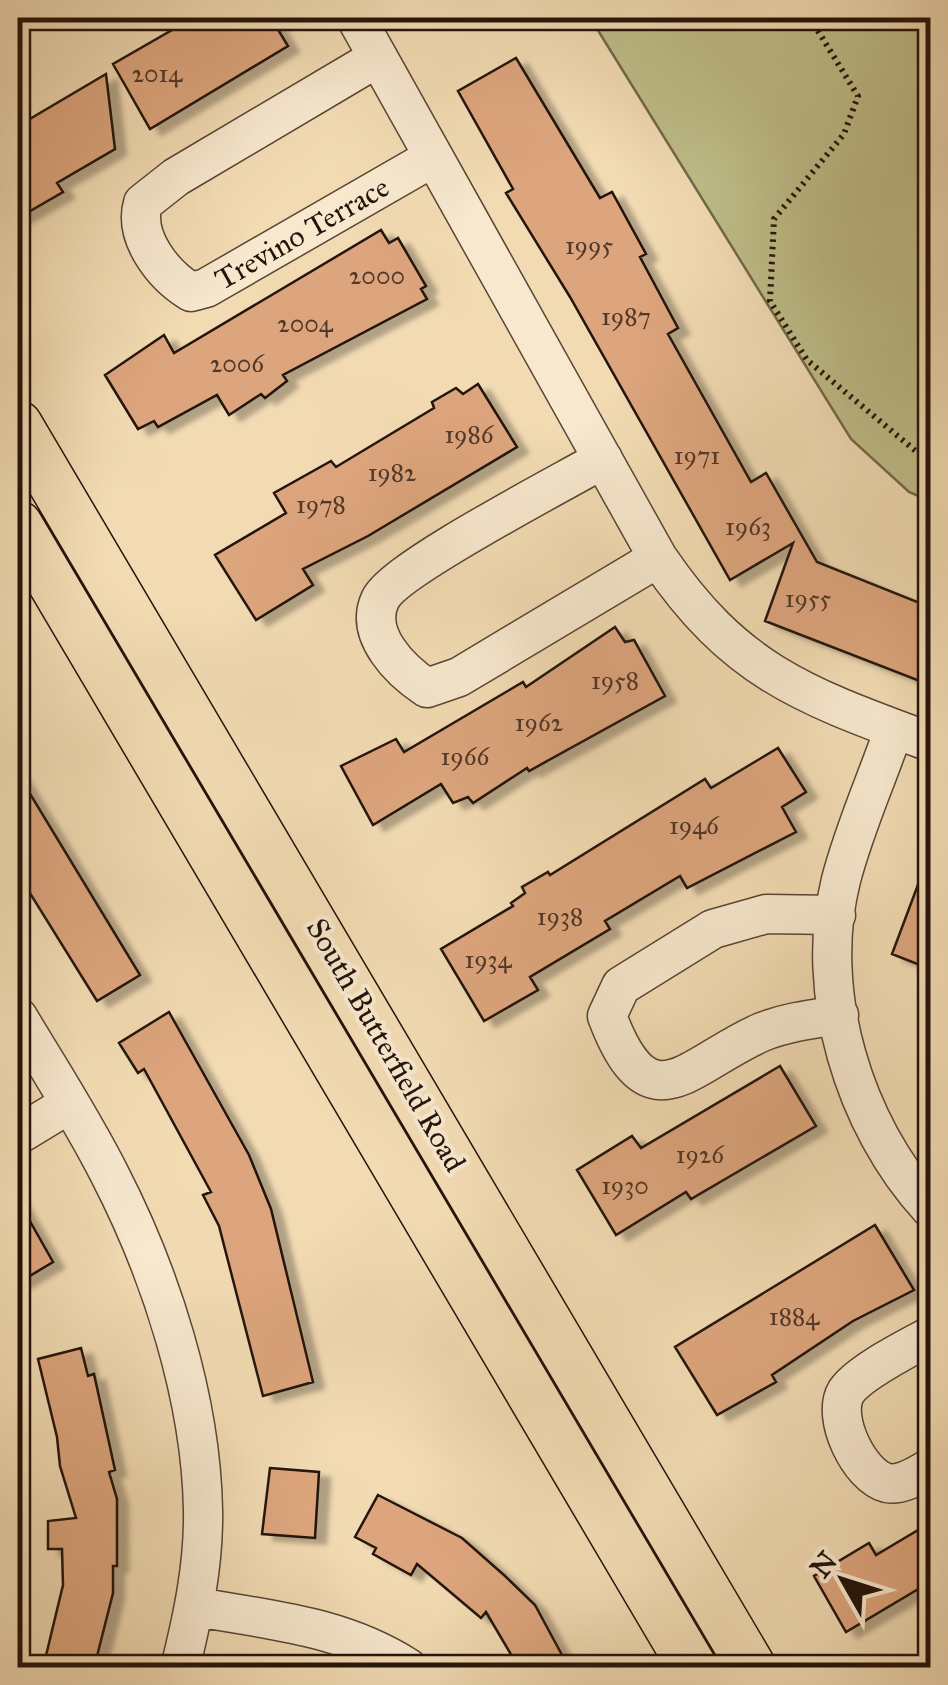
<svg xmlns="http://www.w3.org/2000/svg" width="948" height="1685" viewBox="0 0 948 1685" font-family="'IM FELL Great Primer',serif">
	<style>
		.green { fill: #bfbe89; stroke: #72684a; stroke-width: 2.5 }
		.building { fill: #dda57d; stroke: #24130b; stroke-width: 2.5; filter: url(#shadow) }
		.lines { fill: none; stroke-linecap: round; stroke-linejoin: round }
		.minor-casing { stroke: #584535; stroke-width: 41 }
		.major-casing { stroke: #24130b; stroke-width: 51 }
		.path { stroke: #24130b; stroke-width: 6; stroke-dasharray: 2.5 5; stroke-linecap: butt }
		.minor { stroke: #f7e8ce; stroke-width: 38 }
		.major { stroke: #f2dbb3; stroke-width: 48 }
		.labels { text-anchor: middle; stroke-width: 8; stroke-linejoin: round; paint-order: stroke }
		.number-label { font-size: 25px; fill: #523828 }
		.street-label { font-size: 30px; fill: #24130b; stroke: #f7e8ce }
	</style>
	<defs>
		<filter id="shadow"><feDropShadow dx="11" dy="6" stdDeviation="2.5" flood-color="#0004"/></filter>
	</defs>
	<rect width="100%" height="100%" fill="#f2dbb3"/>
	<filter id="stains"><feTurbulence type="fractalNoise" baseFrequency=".002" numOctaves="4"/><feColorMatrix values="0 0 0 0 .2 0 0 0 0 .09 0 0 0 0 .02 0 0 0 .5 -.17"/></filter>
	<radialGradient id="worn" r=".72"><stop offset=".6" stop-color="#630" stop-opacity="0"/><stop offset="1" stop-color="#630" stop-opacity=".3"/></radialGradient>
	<!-- green -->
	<path class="green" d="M 601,18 L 930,18 L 930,501 L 909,492 L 851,439 L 594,24 Z"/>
	<!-- building -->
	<path class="building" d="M 193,18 L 271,18 L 288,46 L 150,129 L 113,64 Z
		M 516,58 L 600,198 L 612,192 L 646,254 L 640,257 L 678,328 L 668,334 L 751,482 L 766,473 L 817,562 L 930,607 L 930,685 L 765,621 L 793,543 L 730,580 L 570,297 L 506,193 L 513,189 L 458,91 Z
		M 106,74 L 115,149 L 57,183 L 63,192 L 18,218 L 18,126 Z
		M 381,230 L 389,243 L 398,238 L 426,286 L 421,289 L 427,299 L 283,375 L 287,381 L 265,398 L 261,394 L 229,415 L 217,395 L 158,427 L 154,421 L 138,429 L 105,375 L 164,335 L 174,353 Z
		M 478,384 L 517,447 L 368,536 L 303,569 L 313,585 L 256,620 L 215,555 L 286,513 L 274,493 L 331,461 L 336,467 L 434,408 L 432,402 L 456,388 L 463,394 Z
		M 615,627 L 625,642 L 634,640 L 665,696 L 529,771 L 527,768 L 473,803 L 468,797 L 453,803 L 441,784 L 373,825 L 341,766 L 396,739 L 404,752 L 523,682 L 526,687 Z
		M 778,748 L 806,792 L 782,807 L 796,832 L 687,888 L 680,876 L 605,921 L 610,929 L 530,977 L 538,990 L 484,1021 L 441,949 L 513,906 L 511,903 L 525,893 L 522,887 L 548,872 L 550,875 L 705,779 L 711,788 Z
		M 18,774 L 140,975 L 97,1001 L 18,874 Z
		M 928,858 L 930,858 L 930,969 L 892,954 Z
		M 169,1012 L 249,1155 L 271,1209 L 313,1382 L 263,1396 L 219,1226 L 203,1195 L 211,1192 L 144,1069 L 138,1073 L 119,1043 Z
		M 780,1066 L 816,1126 L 691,1199 L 686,1192 L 616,1235 L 577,1170 L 632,1136 L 641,1148 Z
		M 18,1200 L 53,1262 L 18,1283 Z
		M 875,1225 L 914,1290 L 853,1321 L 772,1375 L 776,1382 L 717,1415 L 675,1347 Z
		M 81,1348 L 88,1376 L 94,1374 L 115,1470 L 109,1472 L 117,1499 L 117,1566 L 113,1566 L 113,1593 L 94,1668 L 43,1668 L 63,1585 L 62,1549 L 48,1549 L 48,1521 L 76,1518 L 60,1466 L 57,1437 L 38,1359 Z
		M 270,1468 L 319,1472 L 315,1538 L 262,1534 Z
		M 378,1495 L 462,1538 L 505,1576 L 535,1605 L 569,1668 L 519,1668 L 486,1612 L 481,1618 L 417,1564 L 411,1575 L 373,1554 L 376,1548 L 355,1537 Z
		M 930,1523 L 930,1582 L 846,1632 L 814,1576 L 869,1543 L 876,1555 Z"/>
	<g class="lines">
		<defs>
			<path id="minor" d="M 356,18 L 658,558 C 736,673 806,696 930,742
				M 377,58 L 176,177 L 143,203 C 133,237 163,275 191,292 L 206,288 L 432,158
				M 603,459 C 564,482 394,569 380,600 C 364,635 401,671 427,688 L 459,677 L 658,558
				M 894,729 C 877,779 854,829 841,880 C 813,992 854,1125 930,1208
				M 836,915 L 766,914 L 713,929 L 621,986 L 607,1016 C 650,1130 688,1064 762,1032 C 787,1022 813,1019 839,1015
				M 18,1017 C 49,1069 83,1121 110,1175 C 161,1274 201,1398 203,1510 C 204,1564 193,1616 180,1668
				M 18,1135 L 69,1104
				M 930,1336 C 909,1348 859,1372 846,1392 C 831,1417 859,1476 887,1483 C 902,1486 918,1475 930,1468
				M 196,1607 C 271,1620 343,1626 408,1668"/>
			<path id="major" d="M 18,425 L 752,1668
				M 18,525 L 693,1668"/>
		</defs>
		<!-- minor casing -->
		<use href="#minor" class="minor-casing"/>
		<!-- major casing -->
		<use href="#major" class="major-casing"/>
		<!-- path -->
		<path class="path" d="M 810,18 L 858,96 L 844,134 L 774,219 L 770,301 L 807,360 L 930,463"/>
		<!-- minor -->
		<use href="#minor" class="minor"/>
		<!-- major -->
		<use href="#major" class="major"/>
	</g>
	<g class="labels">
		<!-- number labels -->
		<g class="number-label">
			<text x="157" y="82">2014</text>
			<text x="589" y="254">1995</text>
			<text x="377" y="284">2000</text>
			<text x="626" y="325">1987</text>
			<text x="305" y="332">2004</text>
			<text x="237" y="372">2006</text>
			<text x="469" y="443">1986</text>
			<text x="697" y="464">1971</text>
			<text x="392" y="481">1982</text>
			<text x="321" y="513">1978</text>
			<text x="748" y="535">1963</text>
			<text x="808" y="607">1955</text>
			<text x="615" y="689">1958</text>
			<text x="539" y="731">1962</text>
			<text x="465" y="765">1966</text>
			<text x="694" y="834">1946</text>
			<text x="560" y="925">1938</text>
			<text x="488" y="968">1934</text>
			<text x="700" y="1163">1926</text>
			<text x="625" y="1194">1930</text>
			<text x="794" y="1325">1884</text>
		</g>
		<!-- street labels -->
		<g class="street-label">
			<text transform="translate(302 233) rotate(-30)" y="10">Trevino Terrace</text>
			<text transform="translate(386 1045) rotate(60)" y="10">South Butterfield Road</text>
		</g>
	</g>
	<!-- margin -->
	<rect width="948" height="1685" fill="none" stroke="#f2dbb3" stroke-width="60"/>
	<rect x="20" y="20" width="908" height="1645" fill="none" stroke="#24130b" stroke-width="5"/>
	<rect x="30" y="30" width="888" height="1625" fill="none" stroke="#24130b" stroke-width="2.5"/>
	<!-- north arrow -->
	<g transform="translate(843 1580) rotate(309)" stroke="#f7e8ce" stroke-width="8" paint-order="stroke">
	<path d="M0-8L18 38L0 25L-18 38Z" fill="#24130b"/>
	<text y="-15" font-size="28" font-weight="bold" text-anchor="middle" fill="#24130b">N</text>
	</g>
	<rect width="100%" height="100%" filter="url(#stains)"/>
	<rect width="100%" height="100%" fill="url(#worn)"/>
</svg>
